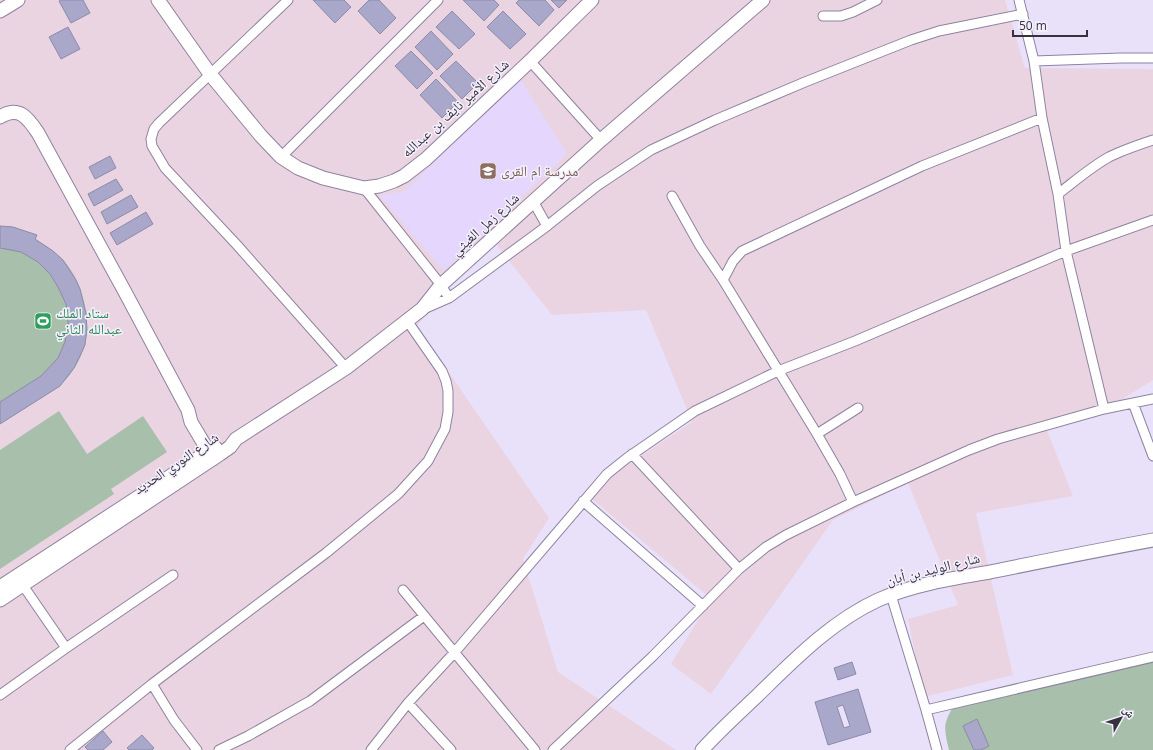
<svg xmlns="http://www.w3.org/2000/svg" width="1153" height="750" viewBox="0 0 1153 750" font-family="'Open Sans','Noto Naskh Arabic',sans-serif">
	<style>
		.commercial { fill: #ebd4e2 }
		.built { fill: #e4d6fd }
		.green { fill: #a7bfab }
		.building { fill: #a9a7ca; stroke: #8d8ba9; fill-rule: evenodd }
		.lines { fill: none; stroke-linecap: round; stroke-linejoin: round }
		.street-casing { stroke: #8d83a0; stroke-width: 11 }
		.secondary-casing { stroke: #8d83a0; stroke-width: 15 }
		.street { stroke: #fff; stroke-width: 9 }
		.secondary { stroke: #fff; stroke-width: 13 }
		.labels { text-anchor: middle; stroke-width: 3; stroke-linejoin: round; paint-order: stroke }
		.street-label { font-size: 14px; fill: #35313d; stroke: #f5f0fd }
		.education-label { font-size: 14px; fill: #785e54; stroke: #f5f0fd; text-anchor: start }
		.leisure-label { font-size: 14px; fill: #27864d; stroke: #f5f0fd; text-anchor: start }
	</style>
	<rect width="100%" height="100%" fill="#e9e1fa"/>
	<!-- commercial -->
	<path class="commercial" d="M 0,0 L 1005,0 L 1025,68 L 1153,69 L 1153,380 L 1116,403 L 1045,425 L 1073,496 L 976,513 L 1013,675 L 924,697 L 908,619 L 958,605 L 908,483 L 833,520 L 711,694 L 671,664 L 711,599 L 585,493 L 692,422 L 646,310 L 552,315 L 491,238 L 417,326 L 549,518 L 523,559 L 558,672 L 676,750 L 0,750 Z"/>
	<!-- built -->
	<path class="built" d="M 519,77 L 567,154 L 444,271 L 379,195 L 402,192 L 408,188 Z"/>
	<!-- green -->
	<path class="green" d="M 0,226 L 13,227 L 37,235 L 35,239 C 45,245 54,251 62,259 C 79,276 88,306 87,330 C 86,350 75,373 59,386 C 54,391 47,394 41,398 C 27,407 14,415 0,424 Z
		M 59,411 L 87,454 L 143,416 L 167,452 L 111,489 L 114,494 L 0,569 L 0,450 Z
		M 1153,661 L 1153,750 L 949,750 C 945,732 942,725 952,709 Z"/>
	<!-- building -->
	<path class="building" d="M 61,0 L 83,0 L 90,13 L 71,23 L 59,1 Z
		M 313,0 L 344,0 L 351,7 L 335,23 Z
		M 369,0 L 379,0 L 396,18 L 380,34 L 358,11 Z
		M 463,0 L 494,0 L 499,5 L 484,21 Z
		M 519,0 L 545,0 L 554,10 L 539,26 L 516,3 Z
		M 551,0 L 567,0 L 559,8 Z
		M 452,11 L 475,34 L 459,49 L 436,27 Z
		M 503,11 L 526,34 L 510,49 L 487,27 Z
		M 68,27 L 80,49 L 61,59 L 49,37 Z
		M 431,31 L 453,54 L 437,70 L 415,47 Z
		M 411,51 L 433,73 L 417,89 L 395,66 Z
		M 456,61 L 478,83 L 462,99 L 440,76 Z
		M 436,79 L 458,102 L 442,118 L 420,95 Z
		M 110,156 L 116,168 L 95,179 L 89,167 Z
		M 116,179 L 123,190 L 94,206 L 88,194 Z
		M 131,195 L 138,207 L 107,224 L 101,212 Z
		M 146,212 L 153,224 L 117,245 L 110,233 Z
		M 0,226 L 13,227 L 37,235 L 35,239 L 53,251 L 63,260 L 76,280 L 80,289 L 86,313 L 87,329 L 85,345 L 80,356 L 74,368 L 60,386 L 0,424 L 0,402 L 41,376 L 58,358 L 65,342 L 68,323 L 66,304 L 58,287 L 50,274 L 38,262 L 21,252 L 0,248 Z
		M 852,662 L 856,674 L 838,680 L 834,668 Z
		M 858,689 L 871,732 L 828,745 L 815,702 ZM 843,705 L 850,726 L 844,728 L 837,707 Z
		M 977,719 L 989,746 L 981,750 L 974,750 L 963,726 Z
		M 103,731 L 112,742 L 103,750 L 88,750 L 85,747 Z
		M 142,735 L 154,748 L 152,750 L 129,750 L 127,748 Z"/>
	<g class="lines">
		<defs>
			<path id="street" d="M 288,0 L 159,123 L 154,129 L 151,139 L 152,146 L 165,168 L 237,245 L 346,368
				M 1019,0 L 1034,61 L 1042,118 L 1058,194 L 1066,251 L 1104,409
				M 823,16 L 841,16 L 853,12 L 877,0
				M 530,61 L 601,140
				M 1034,61 L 1121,58 L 1153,58
				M 281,157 L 438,0
				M 364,188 L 441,285 L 449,298
				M 1058,194 C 1075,181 1091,167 1109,157 C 1123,150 1138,145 1153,140
				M 672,196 L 700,246 L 723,280
				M 533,201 L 547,226
				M 424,309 L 449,298 L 547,226 L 597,186 L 651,150 L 715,120 L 805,82 L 911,40 L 939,31 L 1023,14
				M 1133,403 L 1153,456
				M 817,434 L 858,408
				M 632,454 L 739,569
				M 583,501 L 703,606
				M 853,502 L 840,474 L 817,434 L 723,280 L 733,261 L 742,251 L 922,166 L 1042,118
				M 22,584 L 66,648
				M 403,590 L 535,750
				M 891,595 L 926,710 L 937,750
				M 152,684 L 174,720 L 197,750
				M 0,695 L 66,648 L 173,575
				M 408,703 L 451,750
				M 926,710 L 1153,657
				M 70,750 L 152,684 L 326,553 L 398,494 L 428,461 L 445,429 L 448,412 L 448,391 L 446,381 L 442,371 L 408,322
				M 219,750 L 248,736 L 310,701 L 424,616
				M 371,750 L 408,703 L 454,653 L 607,474 L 627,458 L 695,411 L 778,371 L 855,341 L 1066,251 L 1153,220
				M 553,750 L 653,656 L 739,569 L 766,547 L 786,535 L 853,502 L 969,450 L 998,439 L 1104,409 L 1153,399"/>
			<path id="secondary" d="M 158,0 L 210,74 L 261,136 L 281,157 L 298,168 L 323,178 L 364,188 L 379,186 L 394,181 L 404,176 L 426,159 L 530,61 L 592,0
				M 0,11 L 18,0
				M 0,117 C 19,105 28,118 38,133 L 125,292 L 188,410 L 191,422 L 213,459
				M 0,587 L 215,447
				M 0,600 L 220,454 L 230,447 L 236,439 L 346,368 L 422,309 L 441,285 L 601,140 L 763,0
				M 702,750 C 719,731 739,713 758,695 C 794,660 832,621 878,600 C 911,585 954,578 990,572 C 1044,561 1099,550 1153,540"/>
		</defs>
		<!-- street casing -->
		<use href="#street" class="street-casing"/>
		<!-- secondary casing -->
		<use href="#secondary" class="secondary-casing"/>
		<!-- street -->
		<use href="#street" class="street"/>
		<!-- secondary -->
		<use href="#secondary" class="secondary"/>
	</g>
	<!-- icons -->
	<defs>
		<symbol id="school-square" viewBox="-11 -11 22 22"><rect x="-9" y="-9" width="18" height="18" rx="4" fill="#8d6e63" stroke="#f5f0fd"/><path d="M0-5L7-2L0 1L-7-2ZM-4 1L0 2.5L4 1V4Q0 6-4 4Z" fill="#fff"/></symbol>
		<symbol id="stadium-square" viewBox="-11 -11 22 22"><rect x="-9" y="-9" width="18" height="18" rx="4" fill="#2e9e5b" stroke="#f5f0fd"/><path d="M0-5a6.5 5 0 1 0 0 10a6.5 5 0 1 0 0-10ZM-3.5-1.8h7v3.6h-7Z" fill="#fff"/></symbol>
	</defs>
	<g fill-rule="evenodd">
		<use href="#school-square" x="478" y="161" width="20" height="20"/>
		<use href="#stadium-square" x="33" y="311" width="20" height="20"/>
	</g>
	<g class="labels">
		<!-- street labels -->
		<g class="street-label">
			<text transform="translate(455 108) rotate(-42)" y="5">شارع الأمير نايف بن عبدالله</text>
			<text transform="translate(485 224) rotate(-42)" y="5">شارع زمل الغيثي</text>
			<text transform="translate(176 463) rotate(-34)" y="5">شارع النوري الحديد</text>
			<text transform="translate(933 569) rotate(-14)" y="5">شارع الوليد بن أبان</text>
		</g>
		<!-- education labels -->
		<g class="education-label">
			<text x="501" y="176">مدرسة ام القرى</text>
		</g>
		<!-- leisure labels -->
		<g class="leisure-label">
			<text x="56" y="318">ستاد الملك<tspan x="56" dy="16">عبدالله الثاني</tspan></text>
		</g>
	</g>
	<!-- north arrow -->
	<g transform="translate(1121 718) rotate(51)" stroke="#f5f0fd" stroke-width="3" paint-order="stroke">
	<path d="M0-3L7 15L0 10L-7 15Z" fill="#35313d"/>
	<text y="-6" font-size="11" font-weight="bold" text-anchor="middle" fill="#35313d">ش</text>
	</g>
	<!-- scale -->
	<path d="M1013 30v6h74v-6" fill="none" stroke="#35313d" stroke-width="2"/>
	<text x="1019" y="30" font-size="12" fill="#35313d" stroke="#f5f0fd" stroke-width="3" paint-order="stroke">50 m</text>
</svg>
